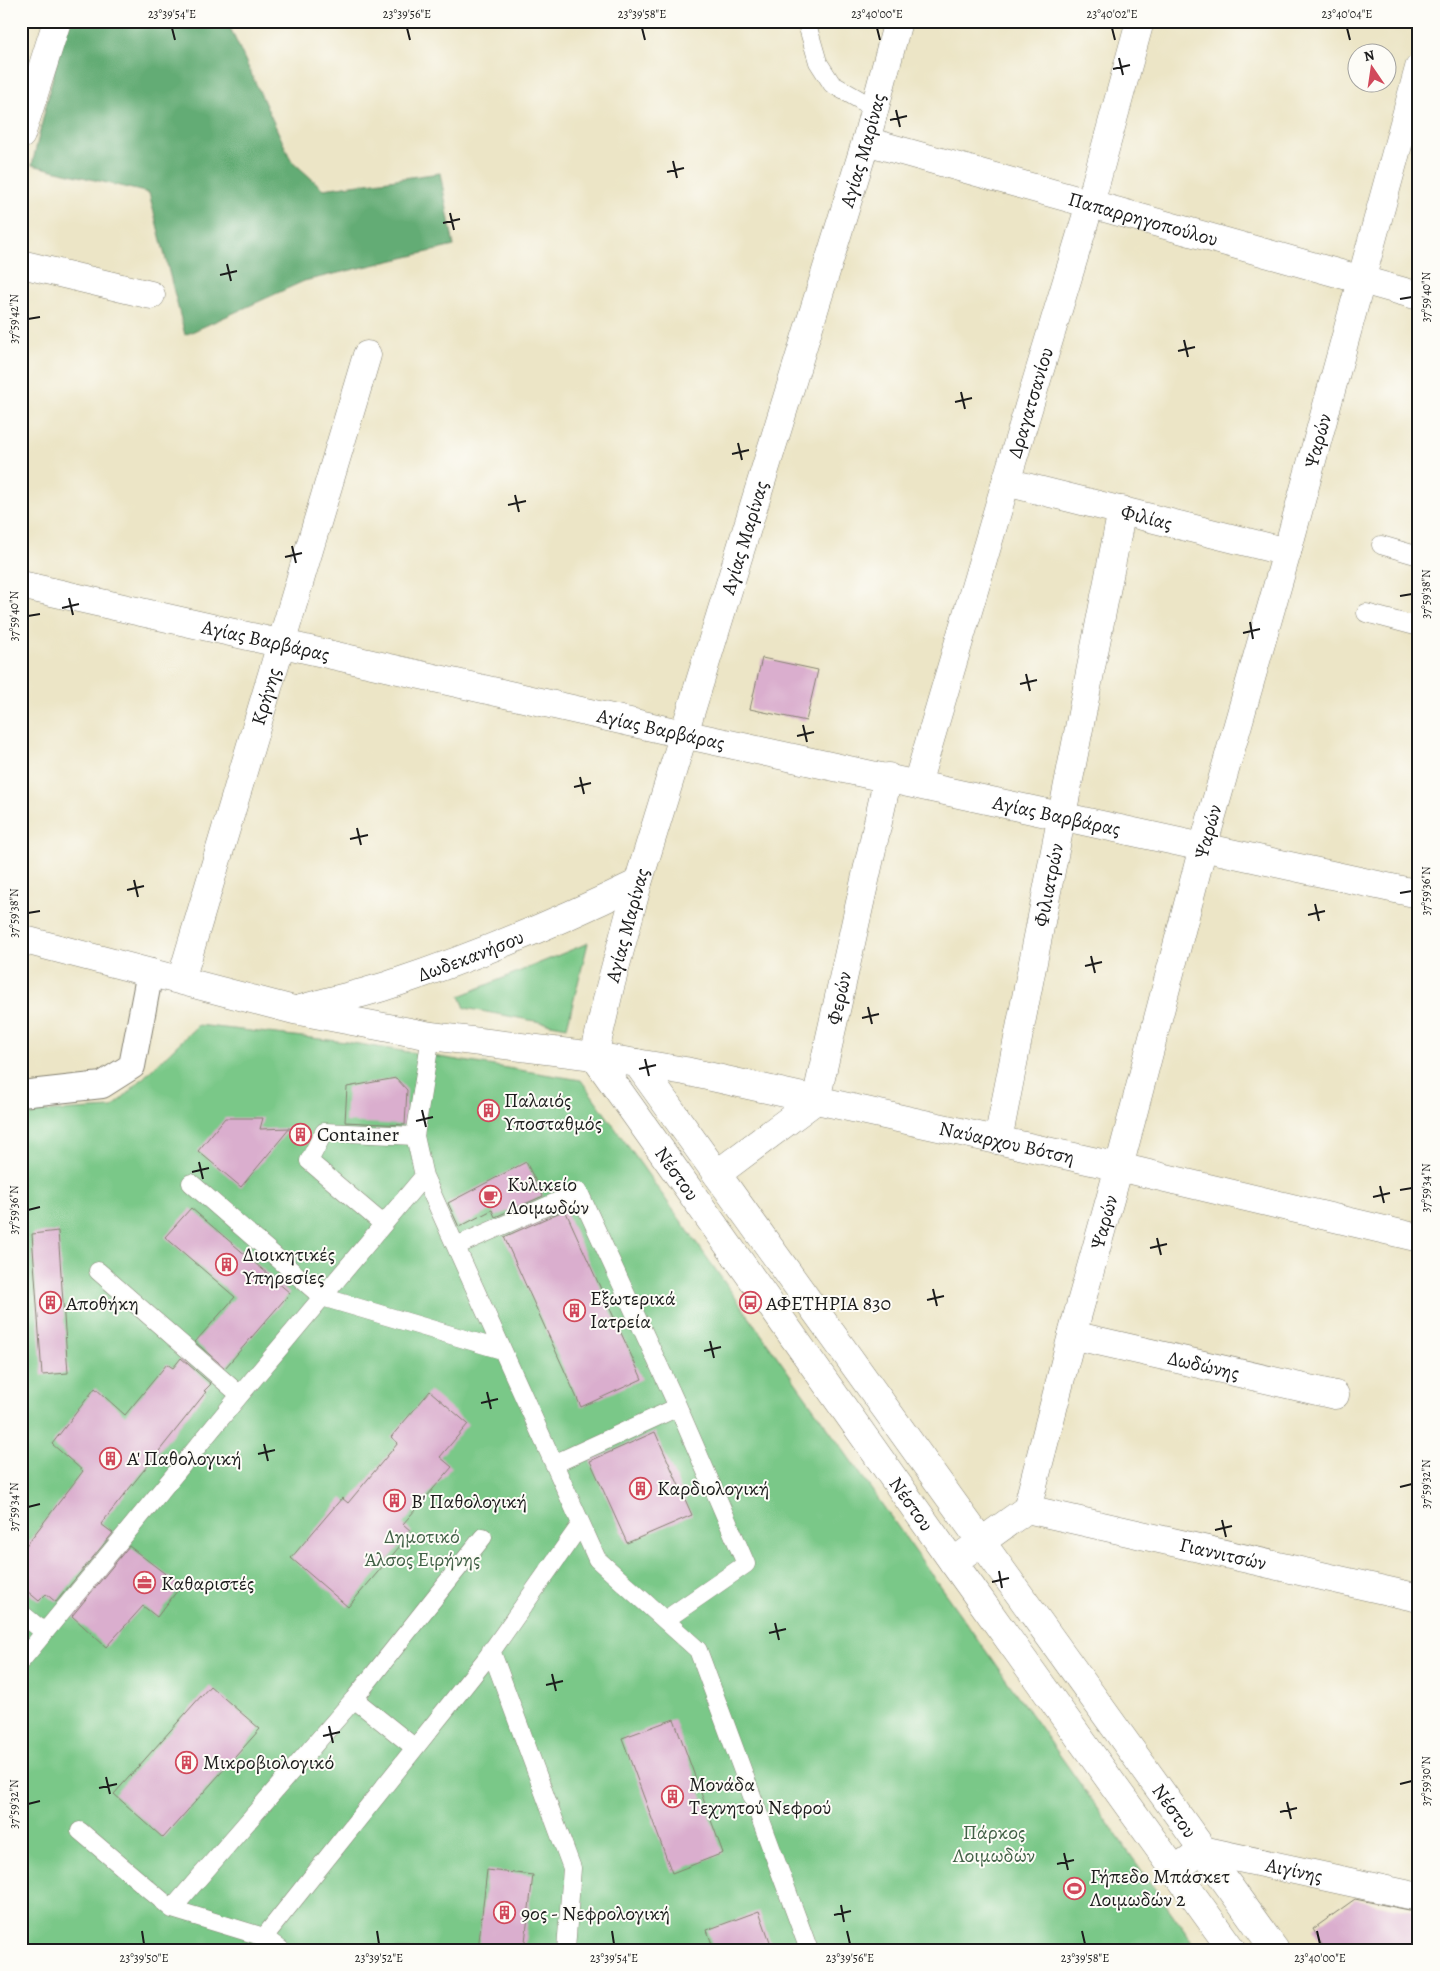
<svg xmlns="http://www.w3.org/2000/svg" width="1440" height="1971" viewBox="0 0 1440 1971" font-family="Alegreya,serif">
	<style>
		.green { fill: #7ac888; stroke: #4b7252 }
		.forest { fill: #63ac74; stroke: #406448 }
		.building { fill: #daaece }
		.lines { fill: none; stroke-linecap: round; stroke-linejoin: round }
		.service-casing { stroke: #848071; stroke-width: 19 }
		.pedestrian-casing { stroke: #848071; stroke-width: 28 }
		.minor-casing { stroke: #848071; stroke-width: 29 }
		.tertiary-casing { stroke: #848071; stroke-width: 29 }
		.service { stroke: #fff; stroke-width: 18 }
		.pedestrian { stroke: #fff; stroke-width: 26 }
		.minor { stroke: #fff; stroke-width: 28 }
		.tertiary { stroke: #fff; stroke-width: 28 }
		.ticks { fill: none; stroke: #1c1c1c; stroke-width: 2 }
		.labels { text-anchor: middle; stroke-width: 4; stroke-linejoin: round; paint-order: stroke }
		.street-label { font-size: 20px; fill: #1c1c1c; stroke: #fdfcf7 }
		.poi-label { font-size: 20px; fill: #1c1c1c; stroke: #fdfcf7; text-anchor: start }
		.park-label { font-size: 20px; fill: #426147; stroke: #fdfcf7 }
		.neatline { fill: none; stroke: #1c1c1c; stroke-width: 2 }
		.ticks-label { font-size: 12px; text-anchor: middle; fill: #1c1c1c }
	</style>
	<rect width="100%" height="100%" fill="#fdfcf7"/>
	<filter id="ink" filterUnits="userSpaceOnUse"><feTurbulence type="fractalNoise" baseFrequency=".02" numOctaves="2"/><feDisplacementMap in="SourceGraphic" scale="10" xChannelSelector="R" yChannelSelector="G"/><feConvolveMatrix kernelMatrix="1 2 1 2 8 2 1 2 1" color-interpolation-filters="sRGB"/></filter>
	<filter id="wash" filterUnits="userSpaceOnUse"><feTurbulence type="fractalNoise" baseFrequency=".0096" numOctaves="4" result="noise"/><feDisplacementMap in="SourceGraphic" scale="20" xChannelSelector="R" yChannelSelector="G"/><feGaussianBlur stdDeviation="1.12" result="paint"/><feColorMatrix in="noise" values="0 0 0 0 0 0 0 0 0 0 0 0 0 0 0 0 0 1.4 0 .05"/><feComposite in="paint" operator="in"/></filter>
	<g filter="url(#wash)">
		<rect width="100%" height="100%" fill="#ece5c6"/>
		<!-- green -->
		<path class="green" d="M 588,943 L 567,1027 L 465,1008 L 460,996 Z
			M 198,1025 L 346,1042 L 581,1080 L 1198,1950 L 21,1950 L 21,1113 L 112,1108 Z"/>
		<!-- forest -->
		<path class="forest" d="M 66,21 L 227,21 L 291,160 L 323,189 L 440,173 L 454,246 L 304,281 L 185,335 L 149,193 L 32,165 Z"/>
		<g id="blocks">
			<!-- building -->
			<path class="building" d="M 762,658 L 818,670 L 806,721 L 750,709 Z
				M 396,1078 L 407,1090 L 405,1125 L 345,1122 L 347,1087 Z
				M 225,1118 L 263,1118 L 260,1129 L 290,1128 L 241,1187 L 198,1151 Z
				M 526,1162 L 543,1196 L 495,1217 L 492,1210 L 459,1227 L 448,1203 Z
				M 191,1208 L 290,1293 L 225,1368 L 195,1342 L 235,1297 L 165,1237 Z
				M 565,1210 L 642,1379 L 581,1407 L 504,1237 Z
				M 58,1231 L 68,1373 L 42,1375 L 32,1234 Z
				M 181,1358 L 211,1384 L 204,1391 L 206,1392 L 101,1524 L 113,1533 L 56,1602 L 46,1594 L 39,1601 L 21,1586 L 21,1552 L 83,1471 L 52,1444 L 95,1388 L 125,1415 L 167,1364 L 173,1368 Z
				M 430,1391 L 468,1424 L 440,1457 L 452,1467 L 403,1524 L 412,1532 L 348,1607 L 291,1558 L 342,1498 L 348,1503 L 398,1443 L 391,1437 Z
				M 655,1432 L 692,1515 L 627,1543 L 590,1461 Z
				M 129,1546 L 181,1586 L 157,1617 L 143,1606 L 106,1647 L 72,1616 Z
				M 210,1686 L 260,1729 L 163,1838 L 114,1794 Z
				M 674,1719 L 723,1853 L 672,1873 L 622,1738 Z
				M 487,1870 L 533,1875 L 524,1950 L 478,1950 Z
				M 1355,1899 L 1419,1912 L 1419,1950 L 1325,1950 L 1313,1929 Z
				M 759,1911 L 773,1950 L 714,1950 L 707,1930 Z"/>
		</g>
	</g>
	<g filter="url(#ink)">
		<use href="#blocks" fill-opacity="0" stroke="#848071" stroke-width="1"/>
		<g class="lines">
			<defs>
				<path id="service" d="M 806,21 L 818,62 L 832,84 L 874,108
					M 1381,545 L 1419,556
					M 1366,613 L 1419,627
					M 424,1176 L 597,1559 L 698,1650 L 809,1950
					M 191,1183 L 322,1297 L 502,1350
					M 383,1224 L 309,1161 L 324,1132 L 415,1136
					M 456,1246 L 579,1192 L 678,1407 L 746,1564 L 665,1620
					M 98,1271 L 240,1395
					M 554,1464 L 678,1407
					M 21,1613 L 44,1632
					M 491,1650 L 572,1868 L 566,1950
					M 21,1661 L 240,1395 L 424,1176 L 415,1136 L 431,1036
					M 354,1699 L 414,1747
					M 80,1831 L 172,1909 L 264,1937 L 281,1950
					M 172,1909 L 354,1699 L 483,1537
					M 264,1937 L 486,1659 L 581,1524"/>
				<path id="pedestrian" d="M 21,1094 L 102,1085 L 132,1066 L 150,972"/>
				<g id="minor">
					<path d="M 21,135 L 57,21"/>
					<path id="s1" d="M 866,141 L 1419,296"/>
					<path d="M 21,264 L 151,295"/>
					<path id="s2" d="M 1006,482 L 1287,552"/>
					<path id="s3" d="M 21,585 L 683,734 L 1419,894"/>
					<path id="s4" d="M 917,784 L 1006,482 L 1090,204 L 1140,21"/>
					<path id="s5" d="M 181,980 L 367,355"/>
					<path id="s6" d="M 594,1056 L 685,1071 L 1119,1167 L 1419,1238"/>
					<path id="s7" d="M 998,1140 L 1122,510"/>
					<path id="s8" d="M 717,1174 L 816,1100 L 888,777"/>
					<path id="s9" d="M 1072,1335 L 1335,1395"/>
					<path id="s10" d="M 1027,1509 L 1419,1598"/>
					<path id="s11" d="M 953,1562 L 1027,1509 L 1072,1335 L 1119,1167 L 1203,847 L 1287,552 L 1419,68"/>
					<path id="s12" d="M 1175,1870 L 1202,1850 L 1419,1897"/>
				</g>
				<g id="tertiary">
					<path d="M 21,939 L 294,1010 L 431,1036 L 594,1056"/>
					<path id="s13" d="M 301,1009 C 331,1000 363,994 392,984 C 477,956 558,922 638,883"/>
					<path id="s14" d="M 594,1056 L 953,1562 L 1232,1950"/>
					<path id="s15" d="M 594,1056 L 610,987 L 638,883 L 866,141 L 898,21"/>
					<path id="s16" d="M 637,1063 L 1275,1950"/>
				</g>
			</defs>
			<!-- service casing -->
			<use href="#service" class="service-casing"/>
			<!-- pedestrian casing -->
			<use href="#pedestrian" class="pedestrian-casing"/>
			<!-- minor casing -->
			<use href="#minor" class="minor-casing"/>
			<!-- tertiary casing -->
			<use href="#tertiary" class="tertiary-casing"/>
			<!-- service -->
			<use href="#service" class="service"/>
			<!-- pedestrian -->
			<use href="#pedestrian" class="pedestrian"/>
			<!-- minor -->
			<use href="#minor" class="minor"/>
			<!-- tertiary -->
			<use href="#tertiary" class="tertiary"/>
		</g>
	</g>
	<!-- ticks -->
	<path class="ticks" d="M 172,28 L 175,40M 407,28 L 410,40M 642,28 L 645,40M 877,28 L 880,40M 1112,28 L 1115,40M 1347,28 L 1350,40M 1119,58 L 1123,75M 1113,69 L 1130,65M 896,110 L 900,127M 890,120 L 907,116M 673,161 L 677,178M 667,172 L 684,168M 450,213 L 454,230M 443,223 L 460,219M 227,264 L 231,281M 220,275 L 237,271M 1400,299 L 1412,297M 28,319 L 40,317M 1184,340 L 1188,357M 1178,351 L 1195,347M 961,392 L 965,409M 955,402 L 972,398M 738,443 L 742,460M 732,454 L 749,450M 515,495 L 519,512M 508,505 L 526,501M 292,546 L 296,563M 285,557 L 302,553M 1400,596 L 1412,594M 69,598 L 73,615M 62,608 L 79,604M 28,616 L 40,614M 1250,622 L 1253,639M 1243,633 L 1260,629M 1026,674 L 1030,691M 1020,684 L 1037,680M 803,725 L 807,742M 797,736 L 814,732M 580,777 L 584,794M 574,787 L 591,783M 357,828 L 361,845M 350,839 L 368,835M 134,880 L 138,897M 127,890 L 144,886M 1400,893 L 1412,891M 1315,904 L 1319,921M 28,913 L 40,911M 1308,915 L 1325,911M 1091,956 L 1095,973M 1085,966 L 1102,962M 868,1007 L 872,1024M 862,1018 L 879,1014M 645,1059 L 649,1076M 639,1069 L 656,1065M 422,1110 L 426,1127M 416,1121 L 433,1117M 199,1162 L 203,1179M 192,1172 L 209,1168M 1380,1186 L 1384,1203M 1400,1190 L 1412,1188M 1373,1197 L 1390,1193M 28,1210 L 40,1207M 1157,1238 L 1161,1255M 1150,1248 L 1167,1244M 933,1289 L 937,1306M 927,1300 L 944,1296M 710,1341 L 714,1358M 704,1351 L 721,1347M 487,1392 L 491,1409M 481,1403 L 498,1399M 264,1444 L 268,1461M 258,1454 L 275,1450M 1400,1487 L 1412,1484M 28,1507 L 40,1504M 1222,1520 L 1226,1537M 1215,1530 L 1232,1526M 999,1571 L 1002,1588M 992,1582 L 1009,1578M 775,1623 L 779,1640M 769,1633 L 786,1629M 552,1674 L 556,1691M 546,1685 L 563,1681M 329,1726 L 333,1743M 323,1736 L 340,1732M 106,1777 L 110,1794M 1400,1784 L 1412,1781M 99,1788 L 117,1784M 1287,1802 L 1291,1819M 28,1804 L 40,1801M 1280,1812 L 1297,1808M 1064,1853 L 1068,1870M 1057,1864 L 1074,1860M 841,1905 L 844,1922M 834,1915 L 851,1911M 142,1931 L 144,1944M 377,1931 L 379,1944M 612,1931 L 614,1944M 847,1931 L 850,1944M 1082,1931 L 1085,1944M 1317,1931 L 1320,1944"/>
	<!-- icons -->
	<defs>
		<symbol id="building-ring" viewBox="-11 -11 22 22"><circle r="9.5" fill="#fdfcf7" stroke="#d1495b" stroke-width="1.5"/><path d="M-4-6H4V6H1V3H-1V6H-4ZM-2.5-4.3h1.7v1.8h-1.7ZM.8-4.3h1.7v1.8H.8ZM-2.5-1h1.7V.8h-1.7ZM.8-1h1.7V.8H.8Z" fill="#d1495b"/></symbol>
		<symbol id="cafe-ring" viewBox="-11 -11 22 22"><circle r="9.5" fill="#fdfcf7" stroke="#d1495b" stroke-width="1.5"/><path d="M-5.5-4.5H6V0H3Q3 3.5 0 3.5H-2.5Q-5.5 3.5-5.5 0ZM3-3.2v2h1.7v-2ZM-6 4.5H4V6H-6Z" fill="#d1495b"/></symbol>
		<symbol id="bus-ring" viewBox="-11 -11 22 22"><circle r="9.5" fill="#fdfcf7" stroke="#d1495b" stroke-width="1.5"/><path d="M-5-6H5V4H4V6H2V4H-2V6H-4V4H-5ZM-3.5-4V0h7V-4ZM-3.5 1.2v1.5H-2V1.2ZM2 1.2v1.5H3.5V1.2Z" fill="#d1495b"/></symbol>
		<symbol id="office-ring" viewBox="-11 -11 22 22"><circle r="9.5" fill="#fdfcf7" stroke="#d1495b" stroke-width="1.5"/><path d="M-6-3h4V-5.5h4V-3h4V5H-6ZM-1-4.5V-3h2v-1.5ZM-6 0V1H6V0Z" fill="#d1495b"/></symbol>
		<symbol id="stadium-ring" viewBox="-11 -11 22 22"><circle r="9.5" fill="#fdfcf7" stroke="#d1495b" stroke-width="1.5"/><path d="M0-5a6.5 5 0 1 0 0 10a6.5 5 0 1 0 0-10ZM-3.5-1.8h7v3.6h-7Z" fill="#d1495b"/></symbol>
	</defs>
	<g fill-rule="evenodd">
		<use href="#building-ring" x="476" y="1098" width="25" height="25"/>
		<use href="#building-ring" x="288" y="1122" width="25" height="25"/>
		<use href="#cafe-ring" x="478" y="1184" width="25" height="25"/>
		<use href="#building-ring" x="214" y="1252" width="25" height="25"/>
		<use href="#building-ring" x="38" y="1290" width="25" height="25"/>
		<use href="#bus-ring" x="738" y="1290" width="25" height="25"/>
		<use href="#building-ring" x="562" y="1298" width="25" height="25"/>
		<use href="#building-ring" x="98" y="1446" width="25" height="25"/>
		<use href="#building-ring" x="628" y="1476" width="25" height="25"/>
		<use href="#building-ring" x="382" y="1488" width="25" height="25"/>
		<use href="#office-ring" x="132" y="1570" width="25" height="25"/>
		<use href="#building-ring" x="174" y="1750" width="25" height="25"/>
		<use href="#building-ring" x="660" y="1784" width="25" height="25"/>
		<use href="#stadium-ring" x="1062" y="1876" width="25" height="25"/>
		<use href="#building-ring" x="492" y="1900" width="25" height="25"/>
	</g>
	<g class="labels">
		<!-- street labels -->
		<g class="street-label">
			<text dy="7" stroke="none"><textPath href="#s15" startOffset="945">Αγίας Μαρίνας</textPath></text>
			<text dy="7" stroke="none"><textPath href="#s1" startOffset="288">Παπαρρηγοπούλου</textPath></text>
			<text dy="7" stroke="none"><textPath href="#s4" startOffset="398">Δραγατσανίου</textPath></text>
			<text dy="7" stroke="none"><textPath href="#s11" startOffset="1198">Ψαρών</textPath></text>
			<text dy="7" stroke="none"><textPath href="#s2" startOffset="145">Φιλίας</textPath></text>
			<text dy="7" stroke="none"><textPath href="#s15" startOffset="540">Αγίας Μαρίνας</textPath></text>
			<text dy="7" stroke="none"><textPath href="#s3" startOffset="251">Αγίας Βαρβάρας</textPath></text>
			<text dy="7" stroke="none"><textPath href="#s5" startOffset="296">Κρήνης</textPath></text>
			<text dy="7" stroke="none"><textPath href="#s3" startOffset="656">Αγίας Βαρβάρας</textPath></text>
			<text dy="7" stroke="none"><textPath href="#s3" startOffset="1061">Αγίας Βαρβάρας</textPath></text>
			<text dy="7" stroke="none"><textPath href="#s11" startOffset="792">Ψαρών</textPath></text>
			<text dy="7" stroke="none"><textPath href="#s7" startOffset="260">Φιλιατρών</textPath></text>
			<text dy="7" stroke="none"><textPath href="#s15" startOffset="135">Αγίας Μαρίνας</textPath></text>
			<text dy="7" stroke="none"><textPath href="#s13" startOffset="178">Δωδεκανήσου</textPath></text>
			<text dy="7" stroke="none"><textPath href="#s8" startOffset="228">Φερών</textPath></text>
			<text dy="7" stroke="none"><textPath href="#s6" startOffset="422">Ναύαρχου Βότση</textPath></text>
			<text dy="7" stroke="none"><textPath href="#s14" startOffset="144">Νέστου</textPath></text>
			<text dy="7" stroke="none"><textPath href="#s11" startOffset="388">Ψαρών</textPath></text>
			<text dy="7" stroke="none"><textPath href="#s9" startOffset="135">Δωδώνης</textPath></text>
			<text dy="7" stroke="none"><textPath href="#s14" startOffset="549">Νέστου</textPath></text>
			<text dy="7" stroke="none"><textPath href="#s10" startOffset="201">Γιαννιτσών</textPath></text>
			<text dy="7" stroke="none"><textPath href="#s16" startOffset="921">Νέστου</textPath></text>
			<text dy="7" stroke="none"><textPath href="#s12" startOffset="128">Αιγίνης</textPath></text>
		</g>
		<!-- poi labels -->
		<g class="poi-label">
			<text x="504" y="1107">Παλαιός<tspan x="504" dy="23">Υποσταθμός</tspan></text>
			<text x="317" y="1141">Container</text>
			<text x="507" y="1191">Κυλικείο<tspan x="507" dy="23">Λοιμωδών</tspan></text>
			<text x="243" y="1261">Διοικητικές<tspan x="243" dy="23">Υπηρεσίες</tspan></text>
			<text x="590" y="1305">Εξωτερικά<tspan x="590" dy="23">Ιατρεία</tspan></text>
			<text x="66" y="1310">Αποθήκη</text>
			<text x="766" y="1310">ΑΦΕΤΗΡΙΑ 830</text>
			<text x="127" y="1465">Α' Παθολογική</text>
			<text x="657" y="1495">Καρδιολογική</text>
			<text x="411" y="1508">Β' Παθολογική</text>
			<text x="161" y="1590">Καθαριστές</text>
			<text x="203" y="1769">Μικροβιολογικό</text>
			<text x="689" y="1791">Μονάδα<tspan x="689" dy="23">Τεχνητού Νεφρού</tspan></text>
			<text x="1090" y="1883">Γήπεδο Μπάσκετ<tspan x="1090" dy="23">Λοιμωδών 2</tspan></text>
			<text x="521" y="1920">9ος - Νεφρολογική</text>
		</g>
		<!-- park labels -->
		<g class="park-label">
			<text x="422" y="1543">Δημοτικό<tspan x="422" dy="23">Άλσος Ειρήνης</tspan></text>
			<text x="994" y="1839">Πάρκος<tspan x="994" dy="23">Λοιμωδών</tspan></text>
		</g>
	</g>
	<!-- margin -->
	<rect width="1440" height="1971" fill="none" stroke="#fdfcf7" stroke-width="55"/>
	<!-- north arrow -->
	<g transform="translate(1372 68) rotate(347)"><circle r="24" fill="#fdfcf7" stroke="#a3a29f"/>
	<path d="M0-4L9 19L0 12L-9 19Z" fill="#d1495b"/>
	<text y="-8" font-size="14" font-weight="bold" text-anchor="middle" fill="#1c1c1c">N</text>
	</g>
	<rect x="28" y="28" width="1384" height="1916" class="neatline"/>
	<g class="ticks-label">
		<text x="172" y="18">23°39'54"E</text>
		<text x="407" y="18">23°39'56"E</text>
		<text x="642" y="18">23°39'58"E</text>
		<text x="877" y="18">23°40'00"E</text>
		<text x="1112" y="18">23°40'02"E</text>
		<text x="1347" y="18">23°40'04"E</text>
		<text transform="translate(1426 297) rotate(-90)" y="4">37°59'40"N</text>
		<text transform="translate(14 319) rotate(-90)" y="4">37°59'42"N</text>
		<text transform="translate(1426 594) rotate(-90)" y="4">37°59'38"N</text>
		<text transform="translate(14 616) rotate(-90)" y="4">37°59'40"N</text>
		<text transform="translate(1426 891) rotate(-90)" y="4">37°59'36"N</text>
		<text transform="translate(14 913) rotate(-90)" y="4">37°59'38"N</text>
		<text transform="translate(1426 1188) rotate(-90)" y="4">37°59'34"N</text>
		<text transform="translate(14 1210) rotate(-90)" y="4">37°59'36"N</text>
		<text transform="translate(1426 1484) rotate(-90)" y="4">37°59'32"N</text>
		<text transform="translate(14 1507) rotate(-90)" y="4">37°59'34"N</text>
		<text transform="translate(1426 1781) rotate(-90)" y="4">37°59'30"N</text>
		<text transform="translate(14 1804) rotate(-90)" y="4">37°59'32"N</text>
		<text x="144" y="1962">23°39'50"E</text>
		<text x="379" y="1962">23°39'52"E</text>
		<text x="614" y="1962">23°39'54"E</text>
		<text x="850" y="1962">23°39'56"E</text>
		<text x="1085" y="1962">23°39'58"E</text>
		<text x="1320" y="1962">23°40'00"E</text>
	</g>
</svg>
